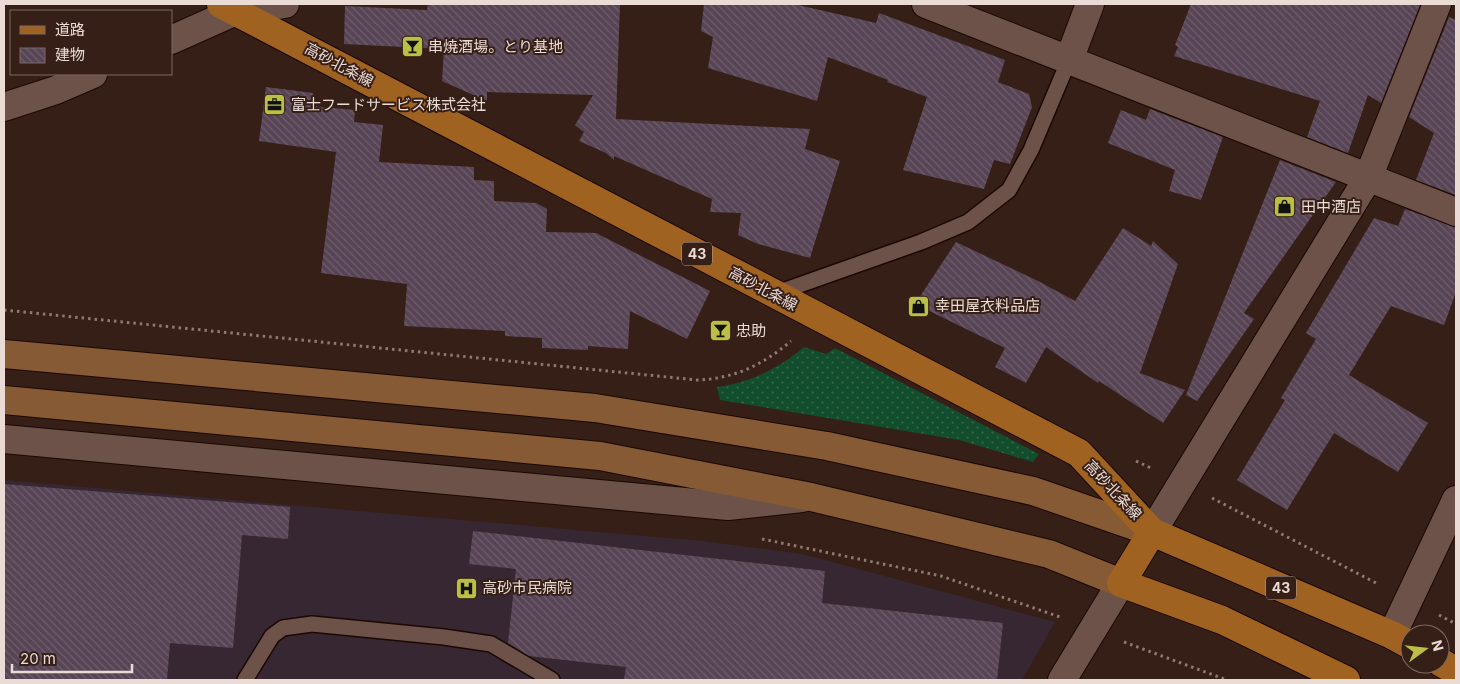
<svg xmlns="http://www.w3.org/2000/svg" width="1460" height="684" viewBox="0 0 1460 684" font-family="Inter,'Noto Sans JP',sans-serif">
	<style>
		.medical { fill: #372732 }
		.grass { fill: url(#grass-dots) }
		.building { fill: url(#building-back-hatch) }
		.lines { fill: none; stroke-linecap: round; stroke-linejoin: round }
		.lane-casing { stroke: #1c0803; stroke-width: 18 }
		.street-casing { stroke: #1c0803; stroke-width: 30 }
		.secondary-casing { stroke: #1c0803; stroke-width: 30 }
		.primary-casing { stroke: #1c0803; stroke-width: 30 }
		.path { stroke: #8d7a72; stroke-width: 3; stroke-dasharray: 2.5 4; stroke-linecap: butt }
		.lane { stroke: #6c5248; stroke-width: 15 }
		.street { stroke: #6c5248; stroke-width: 28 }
		.secondary { stroke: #865a34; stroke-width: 28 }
		.primary { stroke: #a06220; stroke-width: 28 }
		.labels { text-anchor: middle; stroke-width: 4; stroke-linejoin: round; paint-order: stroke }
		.shield { fill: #351f16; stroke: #b4a39c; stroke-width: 1 }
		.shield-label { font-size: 14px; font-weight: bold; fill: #ebdbd5 }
		.poi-label { font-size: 15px; fill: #ebdbd5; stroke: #351f16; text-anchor: start }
		.street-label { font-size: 15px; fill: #ebdbd5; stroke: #351f16 }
	</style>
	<defs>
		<pattern id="grass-dots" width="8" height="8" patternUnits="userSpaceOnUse" patternTransform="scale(1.25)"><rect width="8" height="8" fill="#124d2d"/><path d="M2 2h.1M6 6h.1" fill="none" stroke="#35664b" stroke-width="1.8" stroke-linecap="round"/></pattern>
		<pattern id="building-back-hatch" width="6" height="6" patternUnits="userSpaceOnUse" patternTransform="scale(1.25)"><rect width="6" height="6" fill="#574455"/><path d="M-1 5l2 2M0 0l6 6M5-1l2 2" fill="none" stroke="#6f5e6d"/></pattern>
	</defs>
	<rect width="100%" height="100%" fill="#351f16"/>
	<!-- medical -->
	<path class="medical" d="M 4,480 L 702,541 L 803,554 L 1055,622 L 1022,680 L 4,680 Z"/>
	<!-- grass -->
	<path class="grass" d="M 804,347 L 826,354 L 835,348 L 1039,454 L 1033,462 L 959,440 L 720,400 L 717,387 C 751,382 778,369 804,347 Z"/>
	<!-- building -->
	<path class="building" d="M 428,4 L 620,4 L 616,119 L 810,129 L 805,149 L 840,161 L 810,258 L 758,244 L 738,235 L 741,213 L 710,212 L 712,199 L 614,156 L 614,160 L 606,153 L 579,141 L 584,132 L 575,125 L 593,95 L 487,92 L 487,101 L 442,81 L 444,49 L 344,44 L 345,6 L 427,10 Z
		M 704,4 L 794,4 L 876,23 L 879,13 L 1005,60 L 998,82 L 1029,94 L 1032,107 L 1010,164 L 994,160 L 984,189 L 903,170 L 927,97 L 887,82 L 888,80 L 828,57 L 817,101 L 708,68 L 713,37 L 701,31 Z
		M 1191,4 L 1415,4 L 1420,5 L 1381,103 L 1368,95 L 1348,153 L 1307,137 L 1320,101 L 1174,56 L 1178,47 L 1175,45 Z
		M 1449,17 L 1456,20 L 1456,195 L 1416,180 L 1434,133 L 1409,117 Z
		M 266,87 L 313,93 L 312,106 L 355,110 L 354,122 L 383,125 L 379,162 L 474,167 L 474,180 L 494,181 L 494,201 L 536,203 L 547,209 L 546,232 L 596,233 L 710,291 L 687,339 L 630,311 L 628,349 L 588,346 L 588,350 L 542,348 L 542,338 L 505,336 L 505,331 L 404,326 L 407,284 L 321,273 L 336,152 L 259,141 Z
		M 1150,109 L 1223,137 L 1201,200 L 1169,191 L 1175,170 L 1108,143 L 1121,110 L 1146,120 Z
		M 1280,160 L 1336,182 L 1244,313 L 1254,319 L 1197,401 L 1186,395 Z
		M 1405,209 L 1456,227 L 1456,292 L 1444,325 L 1391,306 L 1349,375 L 1428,423 L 1398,472 L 1334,433 L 1287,510 L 1237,480 L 1285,400 L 1281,398 L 1316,339 L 1306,333 L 1374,218 L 1398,226 Z
		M 1123,228 L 1151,246 L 1153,241 L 1178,264 L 1140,373 L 1185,390 L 1163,423 L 1099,381 L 1098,383 L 1046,347 L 1026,383 L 995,367 L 1005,348 L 915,304 L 956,242 L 1038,281 L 1075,301 Z
		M 4,484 L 290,507 L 288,539 L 242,535 L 233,648 L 170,643 L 167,680 L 4,680 Z
		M 473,531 L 825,571 L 822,603 L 1003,623 L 997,680 L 624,680 L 626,667 L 529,656 L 508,643 L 516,569 L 469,564 Z"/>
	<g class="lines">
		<defs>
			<path id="lane" d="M 774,294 L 921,242 L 968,222 L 1009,190 L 1031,150 L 1069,60
				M 245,680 L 272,636 L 283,628 L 312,624 L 444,637 L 491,644 L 552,680"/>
			<path id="street" d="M 926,4 L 1456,212
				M 171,40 L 236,11 L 285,4
				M 1069,60 L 1090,4
				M 4,107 L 56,90 L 93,74
				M 4,439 L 728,506 L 802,498
				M 1152,532 L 1368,178 L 1437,4
				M 1392,635 L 1456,500
				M 1062,680 L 1121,583"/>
			<path id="secondary" d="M 4,354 L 595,408 L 827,446 L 1033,491 L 1152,532
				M 4,400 L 600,456 L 811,497 L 1049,554 L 1121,583"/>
			<path id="primary" d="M 221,4 L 1079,453 L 1152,532 L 1392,635 L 1410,645
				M 1152,532 L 1121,583 L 1222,620 L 1346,680
				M 1440,662 L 1456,671"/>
		</defs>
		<!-- lane casing -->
		<use href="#lane" class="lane-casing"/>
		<!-- street casing -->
		<use href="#street" class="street-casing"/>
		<!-- secondary casing -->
		<use href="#secondary" class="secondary-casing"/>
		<!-- primary casing -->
		<use href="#primary" class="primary-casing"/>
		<!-- path -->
		<path class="path" d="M 4,310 L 697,380 C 734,379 764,364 791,341
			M 1136,461 L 1151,468
			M 1212,498 L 1378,584
			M 762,539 L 941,576 L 1060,617
			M 1439,615 L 1456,624
			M 1124,642 L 1227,680"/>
		<!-- lane -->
		<use href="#lane" class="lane"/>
		<!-- street -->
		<use href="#street" class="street"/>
		<!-- secondary -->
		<use href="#secondary" class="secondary"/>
		<!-- primary -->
		<use href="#primary" class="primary"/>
	</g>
	<!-- icons -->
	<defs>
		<symbol id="bar-square" viewBox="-11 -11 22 22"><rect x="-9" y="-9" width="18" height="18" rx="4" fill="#bbc044" stroke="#351f16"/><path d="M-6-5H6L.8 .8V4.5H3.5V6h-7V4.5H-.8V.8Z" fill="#111"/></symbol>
		<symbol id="office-square" viewBox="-11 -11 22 22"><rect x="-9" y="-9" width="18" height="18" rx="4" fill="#bbc044" stroke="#351f16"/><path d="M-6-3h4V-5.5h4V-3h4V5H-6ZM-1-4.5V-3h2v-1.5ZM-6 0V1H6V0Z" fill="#111"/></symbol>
		<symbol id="shop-square" viewBox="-11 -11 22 22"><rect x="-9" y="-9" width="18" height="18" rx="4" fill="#bbc044" stroke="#351f16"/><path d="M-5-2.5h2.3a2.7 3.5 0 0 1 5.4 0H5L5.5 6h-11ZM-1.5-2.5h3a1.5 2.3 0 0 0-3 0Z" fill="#111"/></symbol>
		<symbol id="hospital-square" viewBox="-11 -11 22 22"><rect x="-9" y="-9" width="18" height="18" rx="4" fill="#bbc044" stroke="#351f16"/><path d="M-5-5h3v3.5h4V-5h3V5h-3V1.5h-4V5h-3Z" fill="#111"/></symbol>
	</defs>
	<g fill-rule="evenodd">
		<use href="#bar-square" x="400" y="34" width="25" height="25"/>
		<use href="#office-square" x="262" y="92" width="25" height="25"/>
		<use href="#shop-square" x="1272" y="194" width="25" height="25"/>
		<use href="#shop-square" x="906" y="294" width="25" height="25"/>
		<use href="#bar-square" x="708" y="318" width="25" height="25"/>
		<use href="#hospital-square" x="454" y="576" width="25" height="25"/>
	</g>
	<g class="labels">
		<!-- shield labels -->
		<g class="shield">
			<rect x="682" y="242.5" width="30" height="23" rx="4"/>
			<rect x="1266" y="576.5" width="30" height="23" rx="4"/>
		</g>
		<g class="shield-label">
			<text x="697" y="259">43</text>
			<text x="1281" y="593">43</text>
		</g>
		<!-- poi labels -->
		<g class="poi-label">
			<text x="428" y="52">串焼酒場。とり基地</text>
			<text x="291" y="110">富士フードサービス株式会社</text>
			<text x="1301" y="212">田中酒店</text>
			<text x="935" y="311">幸田屋衣料品店</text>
			<text x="736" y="336">忠助</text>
			<text x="482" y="593">高砂市民病院</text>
		</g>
		<!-- street labels -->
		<g class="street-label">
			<text transform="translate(339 65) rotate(28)" y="5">高砂北条線</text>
			<text transform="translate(763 289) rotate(28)" y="5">高砂北条線</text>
			<text transform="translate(1113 490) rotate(47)" y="5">高砂北条線</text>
		</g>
	</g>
	<!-- border -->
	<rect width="1460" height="684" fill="none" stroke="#ebdbd5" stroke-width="10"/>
	<!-- legend -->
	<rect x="10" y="10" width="162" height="65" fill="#351f16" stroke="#7e6a62"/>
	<rect x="20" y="26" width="25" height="8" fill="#a06220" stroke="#7e6a62"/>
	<text x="55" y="35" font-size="15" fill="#ebdbd5">道路</text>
	<rect x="20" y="48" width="25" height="15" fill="url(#building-back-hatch)" stroke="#7e6a62"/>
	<text x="55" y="60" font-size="15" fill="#ebdbd5">建物</text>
	<!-- north arrow -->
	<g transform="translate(1425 649) rotate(75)"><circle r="24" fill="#351f16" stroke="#7e6a62"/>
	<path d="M0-4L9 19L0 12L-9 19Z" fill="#bbc044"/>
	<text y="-8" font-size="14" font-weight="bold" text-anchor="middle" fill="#ebdbd5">N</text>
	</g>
	<!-- scale -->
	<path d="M12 664v8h120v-8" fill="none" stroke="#ebdbd5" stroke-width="2.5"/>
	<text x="20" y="664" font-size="15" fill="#ebdbd5" stroke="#351f16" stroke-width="4" paint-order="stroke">20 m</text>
</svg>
